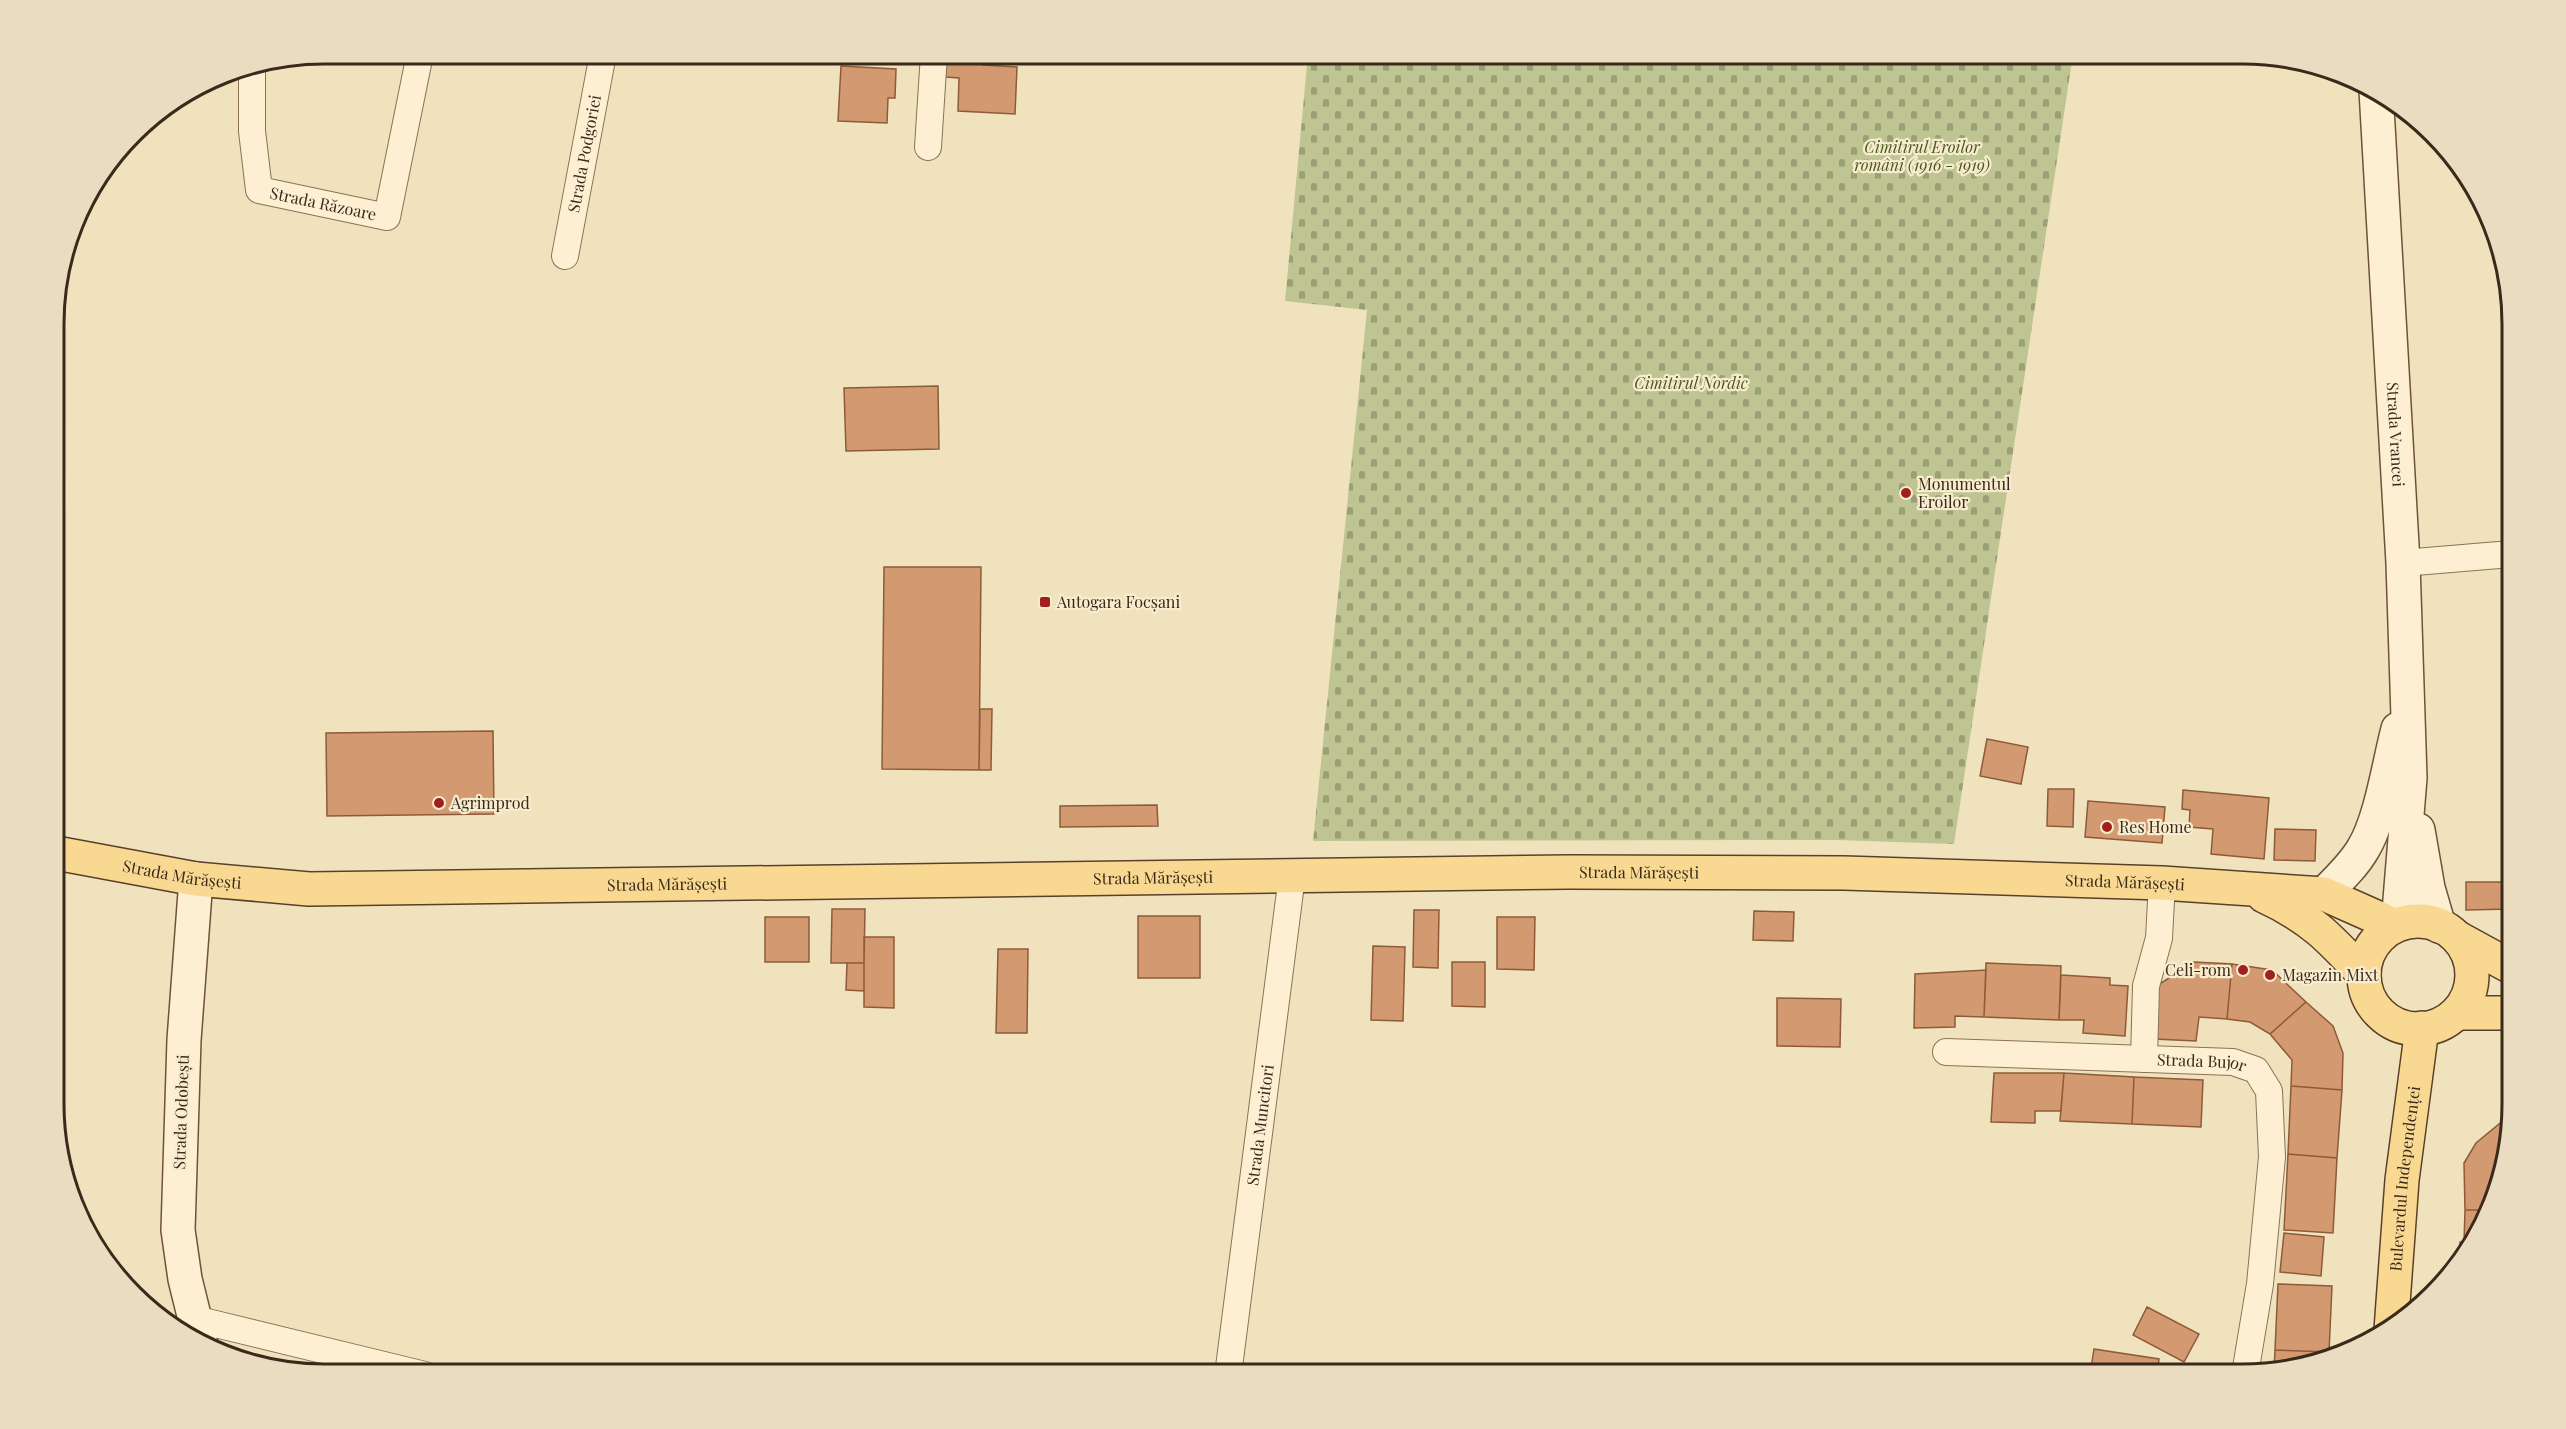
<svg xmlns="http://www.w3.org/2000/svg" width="2566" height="1429" viewBox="0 0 2566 1429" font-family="'Playfair Display',serif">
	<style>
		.cemetery { fill: url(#cemetery-stones) }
		.building { fill: #d39a71; stroke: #8d5b39; stroke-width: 1.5 }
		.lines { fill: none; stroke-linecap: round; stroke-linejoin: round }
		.street-casing { stroke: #8b7255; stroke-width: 28 }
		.secondary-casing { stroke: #6d5339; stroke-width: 36 }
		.primary-casing { stroke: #59402a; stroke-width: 36 }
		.street { stroke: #fcefd2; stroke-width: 26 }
		.secondary { stroke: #fcefd2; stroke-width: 33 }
		.primary { stroke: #f9d992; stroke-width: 33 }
		.poi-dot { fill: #a02020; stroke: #f8ecce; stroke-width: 2 }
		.labels { text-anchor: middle; stroke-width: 4.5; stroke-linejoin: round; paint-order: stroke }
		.park-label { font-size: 16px; font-style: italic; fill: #495820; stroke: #f8ecce }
		.street-label { font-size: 16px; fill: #392a1b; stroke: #f8ecce }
		.poi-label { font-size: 16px; fill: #392a1b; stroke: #f8ecce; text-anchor: start }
		.rim { fill: none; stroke: #392a1b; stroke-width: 3 }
	</style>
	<defs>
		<pattern id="cemetery-stones" width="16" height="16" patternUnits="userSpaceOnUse" patternTransform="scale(1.5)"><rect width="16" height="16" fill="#bec492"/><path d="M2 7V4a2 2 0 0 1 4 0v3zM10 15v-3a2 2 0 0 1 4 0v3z" fill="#9b9f76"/></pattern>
	</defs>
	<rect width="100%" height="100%" fill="#f1e2be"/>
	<!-- cemetery -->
	<path class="cemetery" d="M 1308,54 L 2073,54 L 1954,844 L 1837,840 L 1313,841 L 1367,310 L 1285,301 Z"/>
	<!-- building -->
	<path class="building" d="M 947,54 L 983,54 L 983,65 L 1017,67 L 1015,114 L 958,111 L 959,78 L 945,77 Z
		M 841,66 L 896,69 L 895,98 L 888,98 L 887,123 L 838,121 Z
		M 938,386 L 939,449 L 846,451 L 844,388 Z
		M 884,567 L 981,567 L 979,770 L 882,769 Z
		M 980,709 L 992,709 L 991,770 L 979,770 Z
		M 493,731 L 494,814 L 327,816 L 326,733 Z
		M 1987,739 L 2028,747 L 2021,784 L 1980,776 Z
		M 2048,789 L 2074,789 L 2073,827 L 2047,826 Z
		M 2183,790 L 2269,798 L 2264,859 L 2211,854 L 2213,829 L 2189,827 L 2190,810 L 2182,809 Z
		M 2088,801 L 2165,807 L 2162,843 L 2085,837 Z
		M 1157,805 L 1158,826 L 1060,827 L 1060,806 Z
		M 2275,829 L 2316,830 L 2315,861 L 2274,860 Z
		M 2466,882 L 2511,882 L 2511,922 L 2511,909 L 2466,910 Z
		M 832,909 L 865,909 L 864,963 L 831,963 Z
		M 1414,910 L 1439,910 L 1438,968 L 1413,967 Z
		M 1754,911 L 1794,912 L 1793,941 L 1753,940 Z
		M 1138,916 L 1200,916 L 1200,978 L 1138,978 Z
		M 765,917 L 809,917 L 809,962 L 765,962 Z
		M 1497,917 L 1535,917 L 1534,970 L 1497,969 Z
		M 864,937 L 894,937 L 894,1008 L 864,1007 Z
		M 1373,946 L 1405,947 L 1403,1021 L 1371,1020 Z
		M 998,949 L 1028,949 L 1027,1033 L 996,1033 Z
		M 1452,962 L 1485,962 L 1485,1007 L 1452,1006 Z
		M 2194,962 L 2232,964 L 2227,1019 L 2199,1017 L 2196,1041 L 2154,1039 L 2158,985 Z
		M 847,963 L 864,963 L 864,991 L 846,990 Z
		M 1986,963 L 2061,966 L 2059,1020 L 1984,1017 Z
		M 2232,964 L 2272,970 L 2306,1002 L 2270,1034 L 2250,1022 L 2227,1019 Z
		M 1986,970 L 1984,1017 L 1955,1016 L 1955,1027 L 1914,1028 L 1915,974 Z
		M 2061,975 L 2110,978 L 2110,985 L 2128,986 L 2125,1036 L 2083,1033 L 2084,1020 L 2059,1020 Z
		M 1777,998 L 1841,999 L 1840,1047 L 1777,1046 Z
		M 2306,1002 L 2333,1026 L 2343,1053 L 2342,1090 L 2291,1086 L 2292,1060 L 2270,1034 Z
		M 1994,1073 L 2064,1073 L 2061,1111 L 2035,1111 L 2035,1123 L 1991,1122 Z
		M 2064,1073 L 2134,1077 L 2132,1124 L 2060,1121 Z
		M 2134,1077 L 2203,1080 L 2201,1127 L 2132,1124 Z
		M 2291,1086 L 2342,1090 L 2337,1158 L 2288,1154 Z
		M 2510,1115 L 2511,1122 L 2485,1210 L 2465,1210 L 2464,1163 L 2476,1143 Z
		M 2288,1154 L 2337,1158 L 2333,1233 L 2284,1230 Z
		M 2465,1210 L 2485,1210 L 2476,1239 L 2460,1256 L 2460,1242 L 2464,1242 Z
		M 2284,1233 L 2324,1237 L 2321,1276 L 2280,1272 Z
		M 2278,1284 L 2332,1286 L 2329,1352 L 2275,1350 Z
		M 2147,1307 L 2199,1334 L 2184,1362 L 2133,1335 Z
		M 2094,1349 L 2159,1359 L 2157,1374 L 2090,1374 Z
		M 2275,1350 L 2329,1352 L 2329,1360 L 2274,1371 Z"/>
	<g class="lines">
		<defs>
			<g id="street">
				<path id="s1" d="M 252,68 L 252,131 L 259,190 L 387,217 L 420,54"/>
				<path d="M 928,147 L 934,54"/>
				<path id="s2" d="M 565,256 L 603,54"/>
				<path d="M 2403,563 L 2511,554"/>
				<path id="s3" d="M 1946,1052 L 2233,1062 L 2256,1070 L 2269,1091 L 2272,1157 L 2260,1284 L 2245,1374"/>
				<path d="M 2144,1059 L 2146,986 L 2159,938 L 2162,883"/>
				<path d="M 195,1319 L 425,1375"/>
				<path id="s4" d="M 1228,1375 L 1292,876"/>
			</g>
			<g id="secondary">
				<path id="s5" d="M 2376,90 L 2403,563 L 2410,778 L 2398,924"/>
				<path d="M 2418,830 L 2428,888 L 2439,926"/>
				<path d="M 196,879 L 184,1040 L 178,1230 L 185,1279 L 201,1344"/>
				<path d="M 2324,894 C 2338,880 2353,866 2363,849 C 2381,820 2389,763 2398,729"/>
			</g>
			<g id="primary">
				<path id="s6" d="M 56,853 L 196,879 L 309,889 L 1569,872 L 1844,873 L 2162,883 L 2324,894 L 2394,925"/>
				<path d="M 2264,896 C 2310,917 2330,938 2364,975"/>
				<circle cx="2418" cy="975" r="54"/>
				<path d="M 2458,938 L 2511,967"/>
				<path d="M 2458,1013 L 2511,1013"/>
				<path id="s7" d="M 2391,1330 L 2402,1180 L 2422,1028"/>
			</g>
		</defs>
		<!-- street casing -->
		<use href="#street" class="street-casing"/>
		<!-- secondary casing -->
		<use href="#secondary" class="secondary-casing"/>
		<!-- primary casing -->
		<use href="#primary" class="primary-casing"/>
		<!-- street -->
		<use href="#street" class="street"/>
		<!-- secondary -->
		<use href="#secondary" class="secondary"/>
		<!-- primary -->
		<use href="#primary" class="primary"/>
	</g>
	<!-- markers -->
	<g class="poi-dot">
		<circle cx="1906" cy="493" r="6"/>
		<rect x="1039" y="596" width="12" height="12" rx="3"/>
		<circle cx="439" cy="803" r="6"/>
		<circle cx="2107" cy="827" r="6"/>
		<circle cx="2243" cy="970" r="6"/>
		<circle cx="2270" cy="975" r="6"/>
	</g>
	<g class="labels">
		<!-- park labels -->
		<g class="park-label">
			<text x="1922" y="153">Cimitirul Eroilor<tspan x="1922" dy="18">români (1916 - 1919)</tspan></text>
			<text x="1691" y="389">Cimitirul Nordic</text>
		</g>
		<!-- street labels -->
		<g class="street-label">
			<text dy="6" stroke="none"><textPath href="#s2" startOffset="104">Strada Podgoriei</textPath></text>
			<text dy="6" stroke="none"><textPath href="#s1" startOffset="188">Strada Răzoare</textPath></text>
			<text dy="6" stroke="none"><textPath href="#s5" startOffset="345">Strada Vrancei</textPath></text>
			<text dy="6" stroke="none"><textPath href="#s6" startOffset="1586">Strada Mărășești</textPath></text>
			<text dy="6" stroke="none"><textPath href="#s6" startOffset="128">Strada Mărășești</textPath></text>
			<text dy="6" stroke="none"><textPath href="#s6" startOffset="1100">Strada Mărășești</textPath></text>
			<text dy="6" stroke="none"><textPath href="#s6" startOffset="614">Strada Mărășești</textPath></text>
			<text dy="6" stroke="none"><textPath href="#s6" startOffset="2072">Strada Mărășești</textPath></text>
			<text dy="6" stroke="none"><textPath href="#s3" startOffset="256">Strada Bujor</textPath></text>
			<text transform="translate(181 1112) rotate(-88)" y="6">Strada Odobești</text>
			<text dy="6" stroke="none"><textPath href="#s4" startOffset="252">Strada Muncitori</textPath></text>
			<text dy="6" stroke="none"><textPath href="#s7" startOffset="152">Bulevardul Independenței</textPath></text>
		</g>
		<!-- poi labels -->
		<g class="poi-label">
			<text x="1918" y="490">Monumentul<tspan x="1918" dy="18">Eroilor</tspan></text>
			<text x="1057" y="608">Autogara Focșani</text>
			<text x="451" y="809">Agrimprod</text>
			<text x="2119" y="833">Res Home</text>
			<text x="2231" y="976" text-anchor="end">Celi-rom</text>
			<text x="2282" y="981">Magazin Mixt</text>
		</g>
	</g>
	<!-- crop -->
	<path d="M0 0H2566V1429H0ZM324 64H2242A260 260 0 0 1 2502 324V1104A260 260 0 0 1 2242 1364H324A260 260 0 0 1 64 1104V324A260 260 0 0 1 324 64Z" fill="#e9dcc0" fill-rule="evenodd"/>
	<path class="rim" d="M324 64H2242A260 260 0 0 1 2502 324V1104A260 260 0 0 1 2242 1364H324A260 260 0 0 1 64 1104V324A260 260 0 0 1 324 64Z"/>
</svg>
